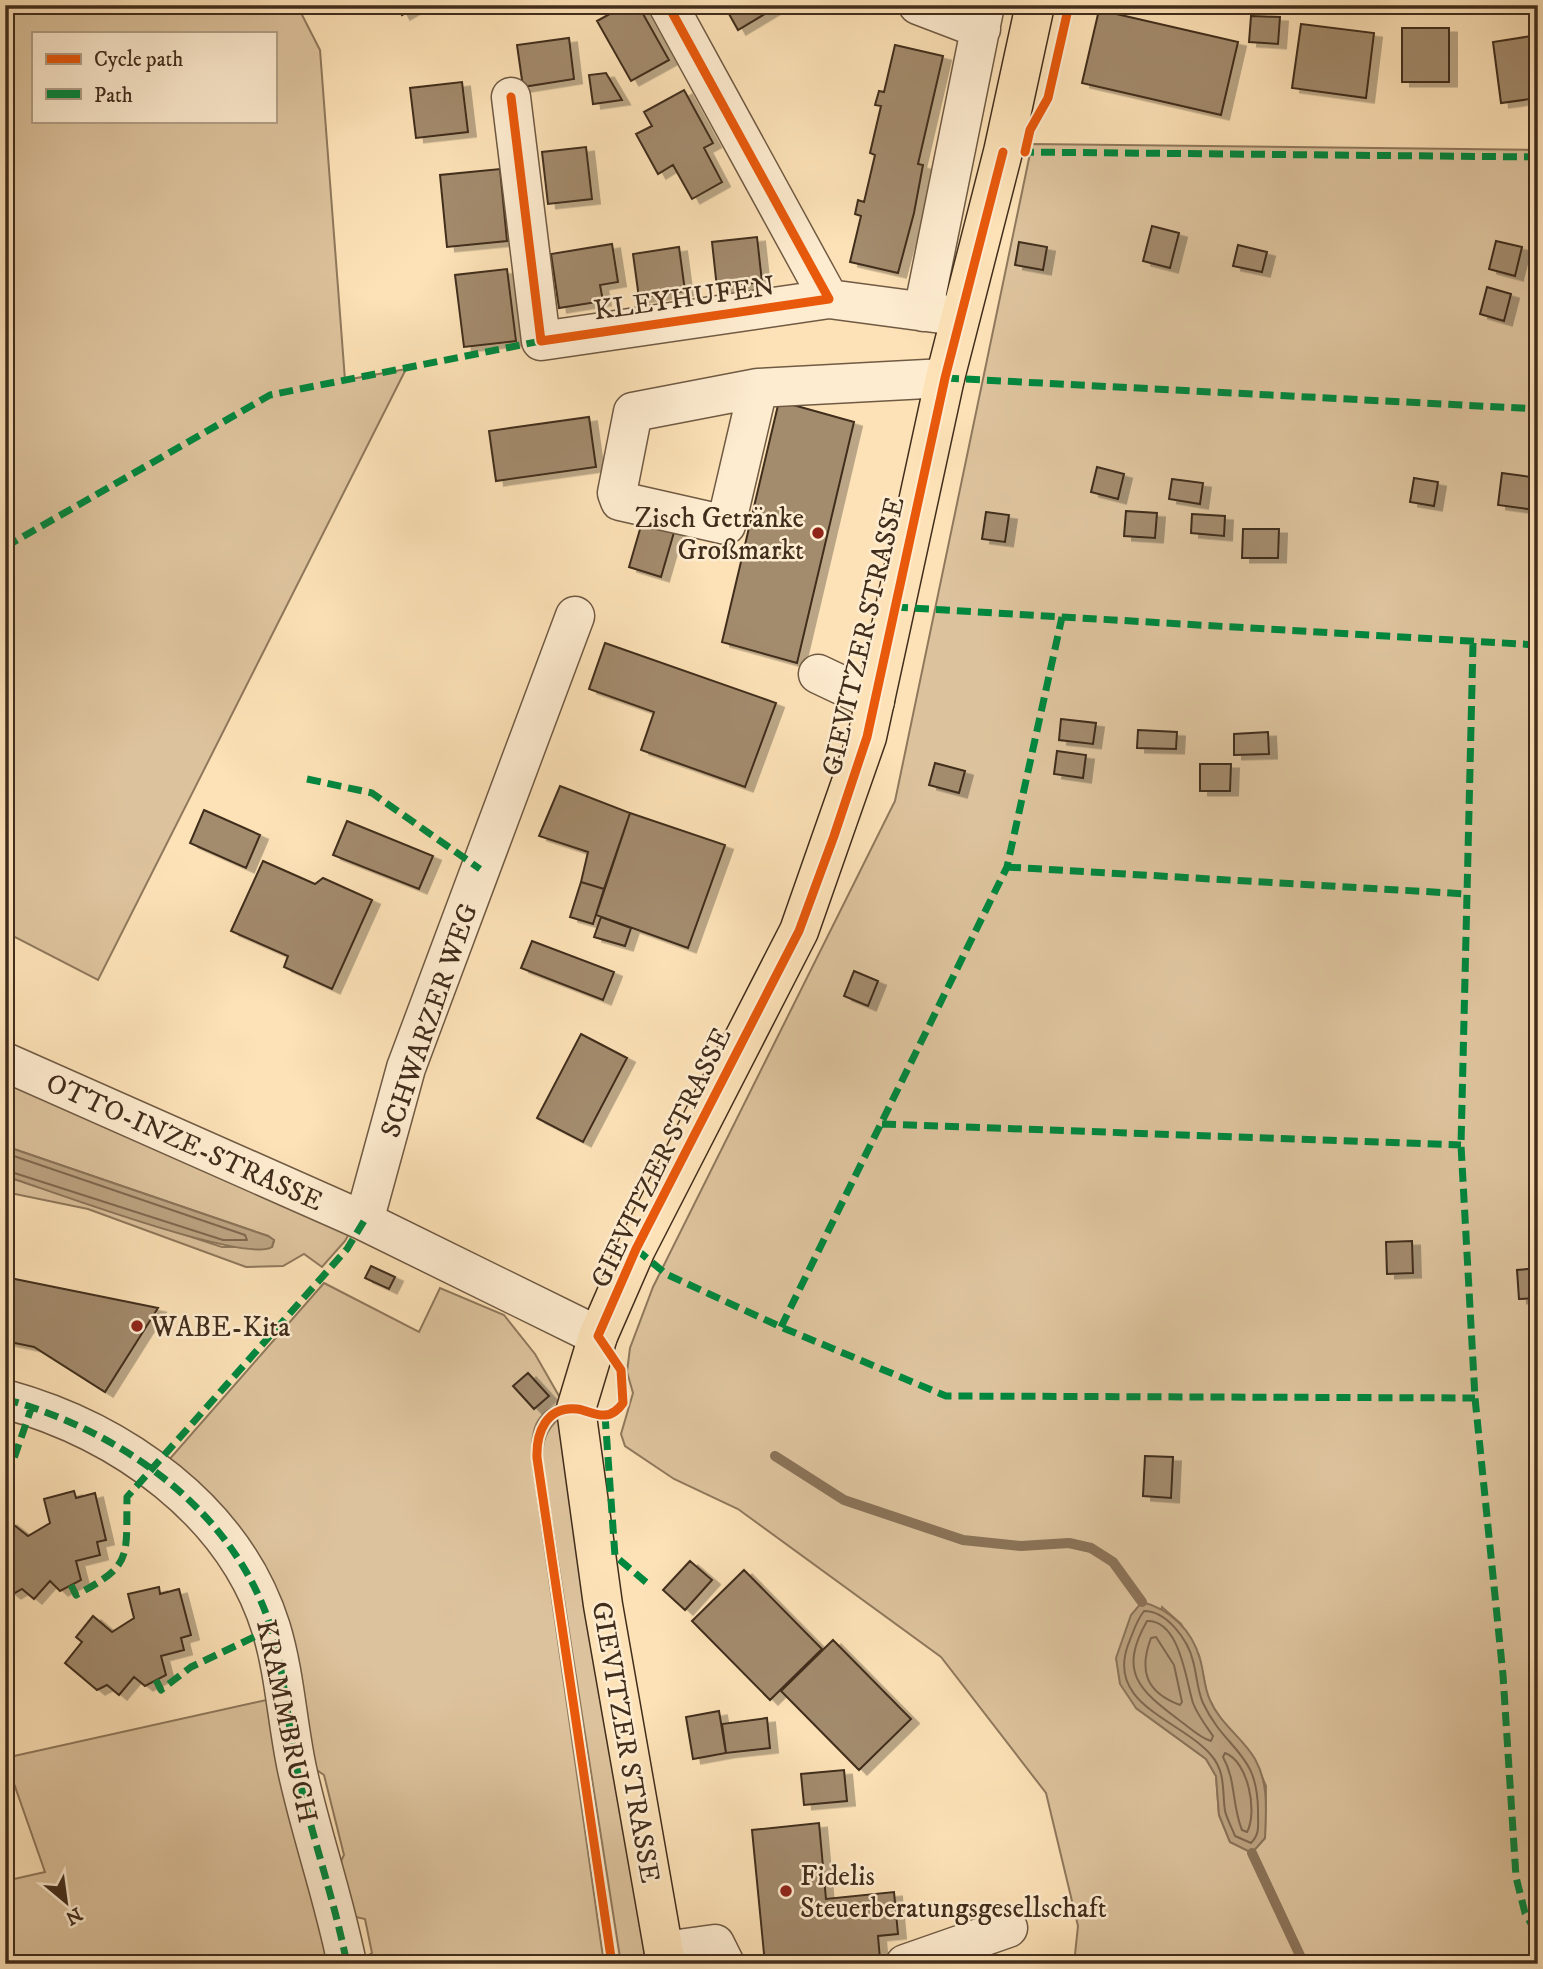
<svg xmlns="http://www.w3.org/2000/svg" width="1543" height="1969" viewBox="0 0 1543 1969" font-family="'IM FELL DW Pica',serif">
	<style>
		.green { fill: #ddc39d; stroke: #8f785c; stroke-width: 2; fill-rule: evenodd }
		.water { fill: #bda482; stroke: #8b7459; stroke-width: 2 }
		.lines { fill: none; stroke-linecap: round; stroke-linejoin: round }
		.shore { stroke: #7f684f; stroke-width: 2 }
		.stream { stroke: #8b7459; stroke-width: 10 }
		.building { fill: #a38b6d; stroke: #412d1c; stroke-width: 2; filter: url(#shadow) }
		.minor-casing { stroke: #705a43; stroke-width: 41 }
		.major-casing { stroke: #412d1c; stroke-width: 41 }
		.minor { stroke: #feecd0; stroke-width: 38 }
		.major { stroke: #fde2b7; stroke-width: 38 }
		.quiet { stroke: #00873e; stroke-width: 7; stroke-dasharray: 14 7; stroke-linecap: butt }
		.cycleway-casing { stroke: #feecd0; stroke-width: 13 }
		.cycleway { stroke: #e8590c; stroke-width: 9 }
		.poi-dot { fill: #8f2418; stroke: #feecd0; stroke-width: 2.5 }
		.labels { text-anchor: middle; stroke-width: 5; stroke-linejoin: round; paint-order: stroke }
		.street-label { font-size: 28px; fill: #412d1c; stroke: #feecd0 }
		.poi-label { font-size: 28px; fill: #412d1c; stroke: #feecd0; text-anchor: start }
	</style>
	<defs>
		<filter id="shadow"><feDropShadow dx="8" dy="4.5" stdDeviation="0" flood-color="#0004"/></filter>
	</defs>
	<rect width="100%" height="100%" fill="#fde2b7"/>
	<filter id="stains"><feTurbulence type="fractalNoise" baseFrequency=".00286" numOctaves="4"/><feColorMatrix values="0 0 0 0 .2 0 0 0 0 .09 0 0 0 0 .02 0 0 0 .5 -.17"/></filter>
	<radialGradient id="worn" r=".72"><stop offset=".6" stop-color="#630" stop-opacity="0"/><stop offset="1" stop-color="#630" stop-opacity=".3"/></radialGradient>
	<!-- green -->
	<path class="green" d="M 5,5 L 297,5 L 320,50 L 345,380 L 406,369 L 98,980 L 5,932 ZM 33,33 L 275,33 L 275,121 L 33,121 Z
		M 1032,144 L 1538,150 L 1538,1964 L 1074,1964 L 1078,1926 L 1046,1793 L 941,1657 L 738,1509 L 674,1479 L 625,1446 L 621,1434 L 633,1393 L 627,1372 L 630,1348 L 653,1287 L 895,801 ZM 1162,1607 L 1181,1624 L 1199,1655 L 1208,1699 L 1225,1727 L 1254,1758 L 1266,1786 L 1265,1838 L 1252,1852 L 1230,1842 L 1219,1815 L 1216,1776 L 1206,1759 L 1136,1708 Z
		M 5,1073 L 353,1227 L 345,1241 L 322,1267 L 304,1254 L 283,1266 L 246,1267 L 88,1209 L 5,1192 L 5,1176 L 222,1247 L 272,1247 L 274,1241 L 268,1236 L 5,1146 Z
		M 324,1283 L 419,1332 L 440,1288 L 504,1315 L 535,1354 L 563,1403 C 534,1413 531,1431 532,1459 L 604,1964 L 360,1964 L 360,1960 L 372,1953 L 365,1919 L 351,1916 L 338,1867 L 344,1855 L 324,1775 L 311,1766 L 298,1681 L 167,1462 Z
		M 560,1417 L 648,1964 L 621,1964 L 542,1459 C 542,1441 546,1430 560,1417 Z
		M 271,1699 L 332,1964 L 5,1964 L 5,1881 L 45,1872 L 5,1758 Z"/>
	<!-- water -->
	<path class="water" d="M 5,1146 L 268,1236 L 274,1240 L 272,1247 C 245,1264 46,1189 5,1176 Z
		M 1142,1602 C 1170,1609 1192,1630 1200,1659 C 1204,1672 1204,1688 1210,1700 C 1220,1724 1243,1738 1255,1759 C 1269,1784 1266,1810 1265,1838 L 1252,1853 L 1230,1842 L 1219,1815 L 1216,1776 L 1206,1759 L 1136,1708 L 1120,1684 L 1116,1658 L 1131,1615 Z"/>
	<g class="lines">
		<!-- shore -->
		<path class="shore" d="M 5,1153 L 245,1235 L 247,1240 L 223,1240 L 5,1170
			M 1144,1611 C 1167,1611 1188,1640 1193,1661 C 1197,1675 1197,1690 1203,1703 C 1226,1752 1259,1751 1258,1814 C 1258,1826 1260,1834 1251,1843 L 1235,1836 C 1232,1828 1227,1819 1225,1811 C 1222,1791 1226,1772 1211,1755 C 1181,1720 1106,1705 1128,1645 C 1133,1633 1136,1621 1144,1611 Z
			M 1147,1621 C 1180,1620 1186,1681 1193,1703 C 1197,1714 1206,1726 1213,1736 L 1211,1741 C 1200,1738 1189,1727 1179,1720 C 1139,1690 1118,1672 1147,1621 Z
			M 1156,1637 L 1174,1665 L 1182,1702 L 1180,1705 C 1145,1692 1139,1670 1151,1638 Z
			M 1225,1753 C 1248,1761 1258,1812 1247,1832 L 1242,1830 C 1232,1806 1236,1780 1223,1757 Z"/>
		<!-- stream -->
		<path class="stream" d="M 775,1456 L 844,1500 L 963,1540 L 1021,1546 L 1069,1543 L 1091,1548 L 1113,1562 L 1142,1602
			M 1252,1853 L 1304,1964"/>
	</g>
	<!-- building -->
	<path class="building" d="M 397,5 L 420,5 L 402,15 Z
		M 626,5 L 638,5 L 669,60 L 631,81 L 597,21 Z
		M 724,5 L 780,5 L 738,30 Z
		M 1099,10 L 1238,42 L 1221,115 L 1082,83 Z
		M 1251,16 L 1280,17 L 1278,44 L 1249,42 Z
		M 1301,24 L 1374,33 L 1366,98 L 1292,88 Z
		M 1402,28 L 1449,28 L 1449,82 L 1402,82 Z
		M 1538,35 L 1538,98 L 1501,103 L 1493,42 Z
		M 569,38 L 574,79 L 523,87 L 517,45 Z
		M 895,45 L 943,56 L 918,164 L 923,165 L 914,213 L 898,273 L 850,262 L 861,216 L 855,214 L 858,200 L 864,202 L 875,155 L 870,153 L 881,106 L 875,105 L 879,91 L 884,92 Z
		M 606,73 L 622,100 L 593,104 L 589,75 Z
		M 462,82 L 468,132 L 416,138 L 410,88 Z
		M 684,90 L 713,143 L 704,148 L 722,182 L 692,199 L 673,165 L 658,174 L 636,134 L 652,126 L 644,112 Z
		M 586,147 L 592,199 L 548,204 L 542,152 Z
		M 500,169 L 507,241 L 447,247 L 440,175 Z
		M 1152,226 L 1179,233 L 1170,268 L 1143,261 Z
		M 757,237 L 762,282 L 717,288 L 712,242 Z
		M 1496,241 L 1522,247 L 1515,276 L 1489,269 Z
		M 1019,242 L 1047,247 L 1043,270 L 1015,265 Z
		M 612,244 L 618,282 L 600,285 L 603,301 L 559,308 L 551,254 Z
		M 1238,245 L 1267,252 L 1262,272 L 1233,266 Z
		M 679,247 L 685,291 L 639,298 L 633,254 Z
		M 507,269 L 516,341 L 464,347 L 455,275 Z
		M 1487,287 L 1511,294 L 1504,321 L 1480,314 Z
		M 779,401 L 854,422 L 797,663 L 722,642 Z
		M 589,417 L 596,467 L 496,481 L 489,431 Z
		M 1097,467 L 1124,474 L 1118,499 L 1091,492 Z
		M 1502,473 L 1538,478 L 1535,510 L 1498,505 Z
		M 1414,478 L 1438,482 L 1434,506 L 1410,502 Z
		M 1172,479 L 1203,483 L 1200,504 L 1169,499 Z
		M 1126,511 L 1157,513 L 1155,538 L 1124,536 Z
		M 986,512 L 1009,515 L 1005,542 L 982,539 Z
		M 1192,514 L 1225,516 L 1224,536 L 1191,533 Z
		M 643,519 L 675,529 L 661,577 L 629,567 Z
		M 1243,529 L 1279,529 L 1278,558 L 1242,558 Z
		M 605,643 L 776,703 L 745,787 L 641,750 L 654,712 L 589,689 Z
		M 1061,719 L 1096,723 L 1093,744 L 1059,740 Z
		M 1138,730 L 1177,732 L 1176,749 L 1137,748 Z
		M 1268,732 L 1269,754 L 1234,755 L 1234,734 Z
		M 1057,751 L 1086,755 L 1083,778 L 1054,774 Z
		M 935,763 L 965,771 L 959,793 L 929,785 Z
		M 1200,764 L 1231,764 L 1230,791 L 1200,791 Z
		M 560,786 L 630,813 L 604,889 L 581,882 L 588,852 L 539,836 Z
		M 204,810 L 260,835 L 246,868 L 190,843 Z
		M 630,813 L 725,845 L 688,948 L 596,915 Z
		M 347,821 L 433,856 L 419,889 L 333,855 Z
		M 263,861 L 315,884 L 323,878 L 372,900 L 332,989 L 284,967 L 288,956 L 231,931 Z
		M 581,882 L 604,889 L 593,924 L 570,917 Z
		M 601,917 L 631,928 L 625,946 L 594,937 Z
		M 532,941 L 614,972 L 603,1000 L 521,968 Z
		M 854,971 L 878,981 L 868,1006 L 844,996 Z
		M 581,1034 L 627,1058 L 583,1142 L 537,1118 Z
		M 1412,1241 L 1413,1273 L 1387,1274 L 1386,1242 Z
		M 371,1266 L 395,1277 L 389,1289 L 365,1278 Z
		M 1538,1268 L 1538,1298 L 1519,1299 L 1517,1270 Z
		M 5,1277 L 158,1308 L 105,1392 L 34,1347 L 5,1341 Z
		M 528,1373 L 549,1396 L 534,1409 L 513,1386 Z
		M 1145,1456 L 1173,1457 L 1171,1498 L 1143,1496 Z
		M 74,1491 L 76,1498 L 95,1493 L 106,1540 L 97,1542 L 100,1555 L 76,1561 L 81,1580 L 60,1591 L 50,1581 L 34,1599 L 22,1589 L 13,1594 L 5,1588 L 5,1525 L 9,1521 L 28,1536 L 50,1523 L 44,1499 Z
		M 690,1561 L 712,1580 L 685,1610 L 663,1590 Z
		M 744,1570 L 822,1649 L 770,1700 L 692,1621 Z
		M 159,1587 L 160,1594 L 179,1589 L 191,1635 L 181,1638 L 184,1650 L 161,1656 L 166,1675 L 145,1686 L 134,1677 L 119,1695 L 107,1685 L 97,1690 L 65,1663 L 82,1642 L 76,1637 L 93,1616 L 112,1632 L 134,1618 L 128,1594 Z
		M 833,1640 L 911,1719 L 859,1770 L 781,1691 Z
		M 719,1711 L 726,1753 L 693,1759 L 686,1717 Z
		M 767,1718 L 770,1748 L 726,1753 L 722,1724 Z
		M 844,1770 L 847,1801 L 804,1805 L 801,1774 Z
		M 819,1823 L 826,1899 L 894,1892 L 898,1934 L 878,1936 L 880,1959 L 834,1964 L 765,1964 L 752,1830 Z"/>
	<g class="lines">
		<defs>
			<path id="minor" d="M 918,5 L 981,29
				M 511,97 L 541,341 L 829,299 L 668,5
				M 829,299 L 949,315
				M 923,312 L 985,5
				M 758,388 L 633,412 L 617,493 L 620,501 L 726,525 L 758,388 L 945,378
				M 818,674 L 875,701
				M 5,1062 L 364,1221 L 598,1336
				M 364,1221 L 406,1068 L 575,616
				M 5,1399 C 121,1431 234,1510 271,1628 C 285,1674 287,1722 297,1769 C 311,1834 334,1898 347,1964
				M 664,1951 L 715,1944 L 725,1964
				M 905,1964 L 1008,1928"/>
			<path id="major" d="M 666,1964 L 603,1605 L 576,1409 L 598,1336 L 636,1249 L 799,931 L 867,737 L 945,378 L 1003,152 L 1035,5"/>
		</defs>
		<!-- minor casing -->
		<use href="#minor" class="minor-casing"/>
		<!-- major casing -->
		<use href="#major" class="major-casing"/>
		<!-- minor -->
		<use href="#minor" class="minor"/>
		<!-- major -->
		<use href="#major" class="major"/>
		<!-- quiet -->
		<path class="quiet" d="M 1020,152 L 1538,157
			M 945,378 L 1538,409
			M 5,547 L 270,395 L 541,341
			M 894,607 L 1538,645
			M 1473,643 L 1461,1145 L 1475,1398 L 1503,1675 L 1516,1877 L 1525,1913 L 1538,1936
			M 307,779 L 372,793 L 480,869
			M 1007,867 L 1467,894
			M 882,1124 L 1461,1145
			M 636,1249 L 666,1274 L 781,1327 L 946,1396 L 1475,1398
			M 781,1327 L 1007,867 L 1062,617
			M 5,1399 C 121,1431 234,1510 271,1628 C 285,1674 287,1722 297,1769 C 311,1834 334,1898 347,1964
			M 605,1415 L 615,1556 L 647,1583
			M 5,1476 L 11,1467 L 32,1406
			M 71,1585 L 76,1595 C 133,1565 126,1558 127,1497 L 347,1249 L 364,1221
			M 156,1680 L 161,1690 L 191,1667 L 271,1629"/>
		<defs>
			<path id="cycleway" d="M 511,97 L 541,341 L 829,299 L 668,5
				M 1025,152 L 1030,130 L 1048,98 L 1069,5
				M 612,1964 L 537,1458 C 536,1433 546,1406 577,1409 C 586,1410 596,1416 605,1415 C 612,1415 619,1409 623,1403 L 621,1370 L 598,1336 L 636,1249 L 799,931 L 834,836 L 867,737 L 945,378 L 1003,152"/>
		</defs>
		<!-- cycleway casing -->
		<use href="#cycleway" class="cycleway-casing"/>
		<!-- cycleway -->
		<use href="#cycleway" class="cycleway"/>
	</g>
	<!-- markers -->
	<g class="poi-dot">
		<circle cx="818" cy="533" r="7"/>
		<circle cx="137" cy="1326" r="7"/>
		<circle cx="786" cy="1891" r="7"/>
	</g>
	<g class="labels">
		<!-- street labels -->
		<g class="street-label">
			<text transform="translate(684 297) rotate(-8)" y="10">KLEYHUFEN</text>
			<text transform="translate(862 636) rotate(-77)" y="10">GIEVITZER STRASSE</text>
			<text transform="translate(428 1020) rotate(-71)" y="10">SCHWARZER WEG</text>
			<text transform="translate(185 1141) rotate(24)" y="10">OTTO-INZE-STRASSE</text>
			<text transform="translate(660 1157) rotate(-64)" y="10">GIEVITZER STRASSE</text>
			<text transform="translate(288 1721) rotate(78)" y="10">KRAMMBRUCH</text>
			<text transform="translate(627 1742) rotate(80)" y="10">GIEVITZER STRASSE</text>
		</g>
		<!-- poi labels -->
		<g class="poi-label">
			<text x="804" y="527" text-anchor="end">Zisch Getränke<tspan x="804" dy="32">Großmarkt</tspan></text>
			<text x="151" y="1336">WABE-Kita</text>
			<text x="800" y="1885">Fidelis<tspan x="800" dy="32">Steuerberatungsgesellschaft</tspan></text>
		</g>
	</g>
	<!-- margin -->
	<rect width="1543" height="1969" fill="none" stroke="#fde2b7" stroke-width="28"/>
	<rect x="7" y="7" width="1529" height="1955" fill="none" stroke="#412d1c" stroke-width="3.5"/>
	<rect x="14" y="14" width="1515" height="1941" fill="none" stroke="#412d1c" stroke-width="2"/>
	<!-- legend -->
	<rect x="32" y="32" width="245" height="91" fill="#feecd0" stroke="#b2a088" stroke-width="2"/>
	<rect x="46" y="54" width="35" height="10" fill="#e8590c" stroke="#b2a088" stroke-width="2"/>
	<text x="94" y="66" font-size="21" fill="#412d1c">Cycle path</text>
	<rect x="46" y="89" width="35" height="10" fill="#00873e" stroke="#b2a088" stroke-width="2"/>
	<text x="94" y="102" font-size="21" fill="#412d1c">Path</text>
	<!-- north arrow -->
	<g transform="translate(66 1902) rotate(151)" stroke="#feecd0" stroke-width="5" paint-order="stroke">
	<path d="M0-5L12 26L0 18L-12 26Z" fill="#412d1c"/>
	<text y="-10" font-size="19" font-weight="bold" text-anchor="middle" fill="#412d1c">N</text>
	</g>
	<rect width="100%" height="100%" filter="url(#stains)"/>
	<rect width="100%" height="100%" fill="url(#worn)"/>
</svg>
